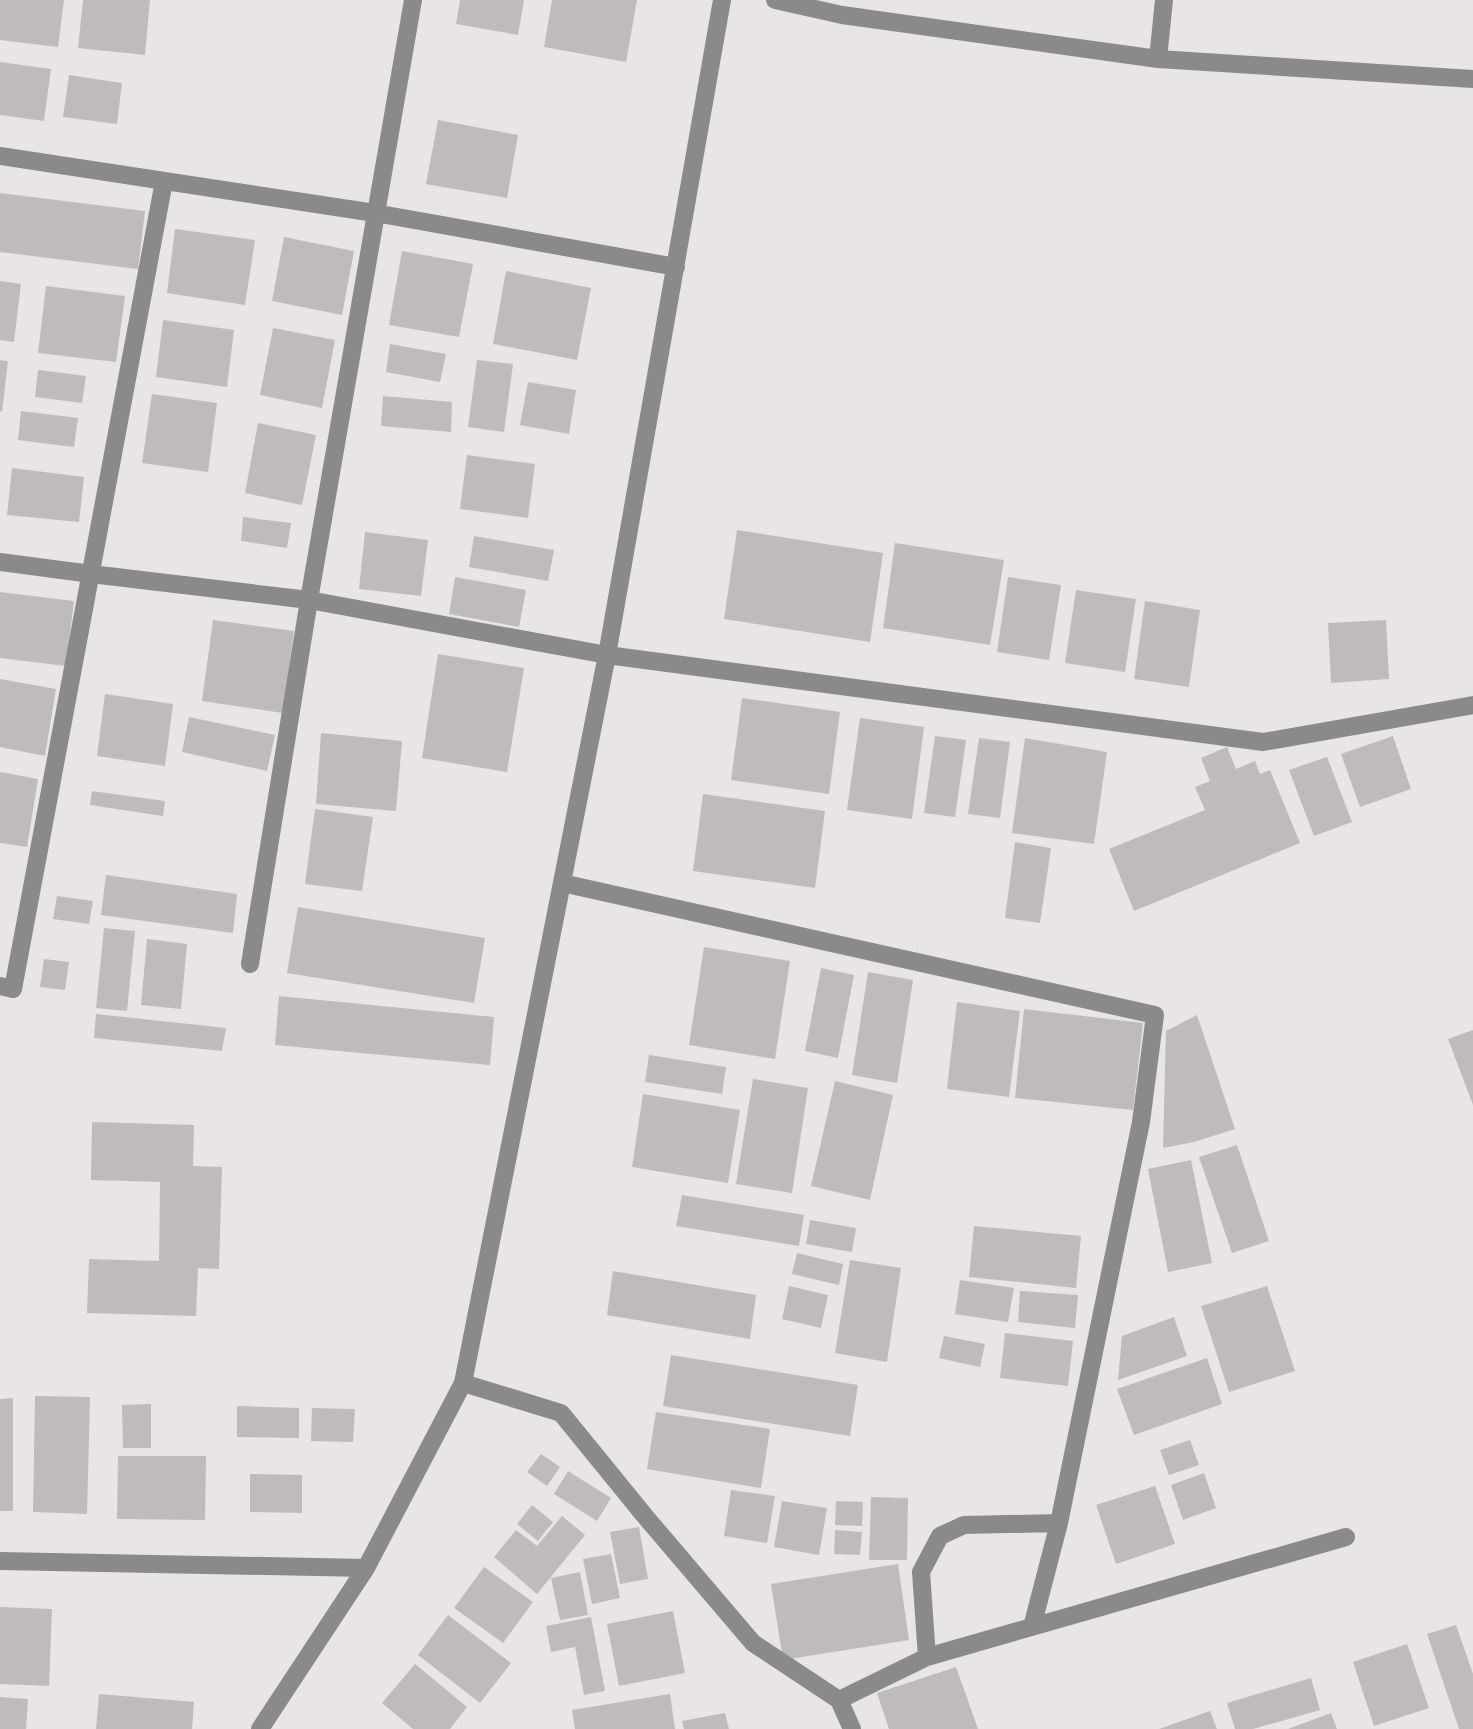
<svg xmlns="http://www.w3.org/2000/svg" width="1473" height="1729" viewBox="0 0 1473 1729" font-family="'DejaVu Sans',sans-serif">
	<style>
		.building { fill: #bfbbba }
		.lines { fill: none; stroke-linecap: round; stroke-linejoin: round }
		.minor { stroke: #8b8a8b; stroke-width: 18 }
	</style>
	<rect width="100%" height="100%" fill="#e9e5e5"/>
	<!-- building -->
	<path class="building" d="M 0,0 L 64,0 L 58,47 L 0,40 Z
		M 83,0 L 150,0 L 145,55 L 78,48 Z
		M 460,0 L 524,0 L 518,35 L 456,24 Z
		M 552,0 L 637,0 L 626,62 L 544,47 Z
		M 0,62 L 51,69 L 44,121 L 0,115 Z
		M 69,75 L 122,83 L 117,124 L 63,117 Z
		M 438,120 L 518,135 L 507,198 L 426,184 Z
		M 0,193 L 145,211 L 138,269 L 0,252 Z
		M 175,229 L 255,240 L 245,305 L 167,293 Z
		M 284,237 L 354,251 L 342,315 L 272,301 Z
		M 402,251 L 473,264 L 459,337 L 389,325 Z
		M 506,271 L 591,288 L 577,360 L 493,344 Z
		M 0,281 L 21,284 L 14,342 L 0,340 Z
		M 46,286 L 125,296 L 116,362 L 38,353 Z
		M 163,320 L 234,330 L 227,387 L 156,377 Z
		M 273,328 L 335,340 L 322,408 L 260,395 Z
		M 390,344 L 446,354 L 440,382 L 386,372 Z
		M 0,360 L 8,361 L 2,412 L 0,411 Z
		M 477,360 L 513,364 L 504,432 L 468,427 Z
		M 38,370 L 86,376 L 82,403 L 35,397 Z
		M 528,382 L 576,390 L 569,434 L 520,425 Z
		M 152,394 L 217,403 L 208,472 L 142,463 Z
		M 383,396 L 452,402 L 451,432 L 381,426 Z
		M 21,411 L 78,418 L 74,447 L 18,440 Z
		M 258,423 L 316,435 L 302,505 L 245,493 Z
		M 467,455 L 535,464 L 528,518 L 460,509 Z
		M 12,468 L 84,477 L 79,522 L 7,515 Z
		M 243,517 L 291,523 L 287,548 L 241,541 Z
		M 737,530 L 883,553 L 870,642 L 724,619 Z
		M 365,532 L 428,540 L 421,596 L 359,589 Z
		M 474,536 L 554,550 L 548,581 L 469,567 Z
		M 895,543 L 1004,560 L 990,645 L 883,628 Z
		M 455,577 L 526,590 L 519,627 L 449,614 Z
		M 1008,577 L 1061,585 L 1049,660 L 997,652 Z
		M 1076,590 L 1136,599 L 1125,672 L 1065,663 Z
		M 0,592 L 74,601 L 66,666 L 0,658 Z
		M 1145,601 L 1200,610 L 1189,687 L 1134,679 Z
		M 213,620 L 294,631 L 283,713 L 202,701 Z
		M 1386,620 L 1389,679 L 1331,683 L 1328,623 Z
		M 438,654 L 524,668 L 507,772 L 422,758 Z
		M 0,679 L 56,689 L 45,756 L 0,747 Z
		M 105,694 L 173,704 L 165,766 L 97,756 Z
		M 742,698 L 840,712 L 829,794 L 731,780 Z
		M 189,717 L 275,735 L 267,771 L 182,752 Z
		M 860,718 L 924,727 L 912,819 L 847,810 Z
		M 321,733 L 402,741 L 396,811 L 316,804 Z
		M 935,736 L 966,740 L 955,817 L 924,813 Z
		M 1393,736 L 1411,789 L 1360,807 L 1341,754 Z
		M 979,738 L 1010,742 L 1000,818 L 968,814 Z
		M 1025,738 L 1107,752 L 1094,844 L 1012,833 Z
		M 1227,747 L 1236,769 L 1255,761 L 1260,774 L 1270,770 L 1300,843 L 1134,911 L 1109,849 L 1205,810 L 1195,787 L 1210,781 L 1201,758 Z
		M 1327,757 L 1352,822 L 1314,836 L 1289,770 Z
		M 0,772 L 38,779 L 27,847 L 0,843 Z
		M 92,791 L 165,801 L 163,816 L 90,805 Z
		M 703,794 L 825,811 L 815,888 L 693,871 Z
		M 315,809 L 373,817 L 362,891 L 305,884 Z
		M 1015,842 L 1051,848 L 1040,923 L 1005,918 Z
		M 106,875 L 237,894 L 233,933 L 101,915 Z
		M 57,896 L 93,901 L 89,924 L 53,919 Z
		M 298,907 L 485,938 L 474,1003 L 287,973 Z
		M 104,928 L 135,931 L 127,1011 L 96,1008 Z
		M 147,939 L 187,944 L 181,1009 L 141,1005 Z
		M 704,947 L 790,961 L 775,1059 L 689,1045 Z
		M 44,959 L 69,962 L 65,990 L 40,987 Z
		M 821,968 L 854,975 L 838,1058 L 805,1051 Z
		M 868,972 L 913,980 L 897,1083 L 852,1075 Z
		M 279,996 L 494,1017 L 490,1065 L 275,1045 Z
		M 957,1002 L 1020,1011 L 1009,1097 L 947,1089 Z
		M 1024,1009 L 1143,1023 L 1133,1110 L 1015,1098 Z
		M 96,1014 L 226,1028 L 222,1051 L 94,1038 Z
		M 1197,1015 L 1235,1129 L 1194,1142 L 1163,1148 L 1166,1031 Z
		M 1473,1030 L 1473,1105 L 1448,1039 Z
		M 649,1055 L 726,1067 L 722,1094 L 645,1082 Z
		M 753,1079 L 808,1088 L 792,1193 L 736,1184 Z
		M 835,1081 L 893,1095 L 870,1200 L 811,1186 Z
		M 643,1094 L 740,1110 L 728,1183 L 632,1167 Z
		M 92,1122 L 194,1125 L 193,1166 L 222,1167 L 219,1269 L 198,1268 L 196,1316 L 87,1313 L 89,1259 L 159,1261 L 160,1182 L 91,1180 Z
		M 1237,1145 L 1269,1241 L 1232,1253 L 1199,1157 Z
		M 1191,1160 L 1212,1263 L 1168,1272 L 1148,1169 Z
		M 682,1195 L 804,1215 L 799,1246 L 676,1226 Z
		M 810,1220 L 856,1228 L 852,1252 L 806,1244 Z
		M 974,1226 L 1081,1236 L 1076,1288 L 969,1277 Z
		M 797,1253 L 843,1264 L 839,1285 L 792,1274 Z
		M 850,1260 L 901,1268 L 887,1362 L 835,1353 Z
		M 613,1271 L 756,1295 L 750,1339 L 607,1315 Z
		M 960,1280 L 1014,1288 L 1008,1322 L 955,1314 Z
		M 789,1286 L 828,1295 L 821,1328 L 782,1319 Z
		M 1267,1286 L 1295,1371 L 1229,1392 L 1201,1306 Z
		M 1020,1291 L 1078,1295 L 1075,1328 L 1018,1322 Z
		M 1174,1317 L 1187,1356 L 1118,1380 L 1122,1336 Z
		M 1005,1333 L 1073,1341 L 1068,1386 L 1000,1378 Z
		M 944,1336 L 985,1344 L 980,1367 L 939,1358 Z
		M 671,1355 L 858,1385 L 850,1436 L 663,1406 Z
		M 1207,1358 L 1222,1404 L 1134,1435 L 1117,1389 Z
		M 35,1396 L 90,1397 L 87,1514 L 33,1512 Z
		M 13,1398 L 13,1511 L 0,1511 L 0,1399 Z
		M 151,1404 L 151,1448 L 123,1448 L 122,1405 Z
		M 237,1406 L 299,1408 L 299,1438 L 237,1437 Z
		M 312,1408 L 355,1409 L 353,1442 L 311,1441 Z
		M 656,1412 L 770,1429 L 761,1488 L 647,1469 Z
		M 1190,1440 L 1199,1465 L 1169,1475 L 1160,1450 Z
		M 541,1454 L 560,1467 L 547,1486 L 527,1472 Z
		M 118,1456 L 206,1456 L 205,1520 L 117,1519 Z
		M 568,1471 L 611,1498 L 597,1521 L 554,1494 Z
		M 1204,1473 L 1216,1508 L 1183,1520 L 1171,1485 Z
		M 250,1474 L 302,1475 L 302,1513 L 250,1512 Z
		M 1155,1486 L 1175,1544 L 1116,1564 L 1096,1505 Z
		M 731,1490 L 775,1496 L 767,1543 L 724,1536 Z
		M 871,1497 L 908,1498 L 907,1560 L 869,1560 Z
		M 782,1501 L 827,1508 L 819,1555 L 774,1547 Z
		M 836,1501 L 863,1502 L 862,1526 L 835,1525 Z
		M 532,1505 L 553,1522 L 538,1541 L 517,1524 Z
		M 562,1516 L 585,1535 L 537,1594 L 494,1557 L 516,1530 L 537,1546 Z
		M 639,1527 L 648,1579 L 620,1584 L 610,1532 Z
		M 835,1530 L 862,1532 L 860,1555 L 834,1554 Z
		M 611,1554 L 620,1598 L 592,1604 L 583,1559 Z
		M 898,1564 L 909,1640 L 783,1660 L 771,1584 Z
		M 484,1567 L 533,1602 L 503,1643 L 454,1608 Z
		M 580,1572 L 588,1615 L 560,1620 L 551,1578 Z
		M 0,1607 L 52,1609 L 49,1686 L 0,1684 Z
		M 673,1611 L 685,1673 L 619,1686 L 607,1624 Z
		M 448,1615 L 511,1663 L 480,1703 L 418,1655 Z
		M 591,1617 L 605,1691 L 584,1695 L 575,1647 L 551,1652 L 546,1626 Z
		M 1456,1625 L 1473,1674 L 1473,1729 L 1459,1729 L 1427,1634 Z
		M 1407,1644 L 1429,1708 L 1374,1726 L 1353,1662 Z
		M 415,1664 L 467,1707 L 450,1729 L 413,1729 L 382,1703 Z
		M 956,1667 L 978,1729 L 889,1729 L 877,1693 Z
		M 1311,1678 L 1320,1710 L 1253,1729 L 1235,1729 L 1227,1703 Z
		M 99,1694 L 194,1702 L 192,1729 L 96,1729 Z
		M 670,1694 L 675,1729 L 575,1729 L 572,1710 Z
		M 0,1697 L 28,1699 L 26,1729 L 0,1729 Z
		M 1210,1711 L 1217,1729 L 1159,1729 Z
		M 725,1713 L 729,1729 L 684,1729 L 682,1721 Z
		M 1331,1713 L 1337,1729 L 1288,1729 Z"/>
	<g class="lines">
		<!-- minor -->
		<path class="minor" d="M 775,0 L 842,15 L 1158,59 L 1473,79
			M 1158,59 L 1164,0
			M 0,156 L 375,213 L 676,267
			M 0,562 L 91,574 L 309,600 L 607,655 L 1263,742 L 1473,705
			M 562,883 L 1155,1015 L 1141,1122 L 1059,1523 L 1032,1627
			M 250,964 L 309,600 L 413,0
			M 0,986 L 13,989 L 164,181
			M 463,1383 L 561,1413 L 644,1515 L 753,1643 L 839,1700 L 852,1729
			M 0,1561 L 366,1568
			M 927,1657 L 1346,1537
			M 839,1700 L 927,1657 L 921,1572 L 940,1536 L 964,1525 L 1059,1523
			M 260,1729 L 366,1568 L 463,1383 L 607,655 L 722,0"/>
	</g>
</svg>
